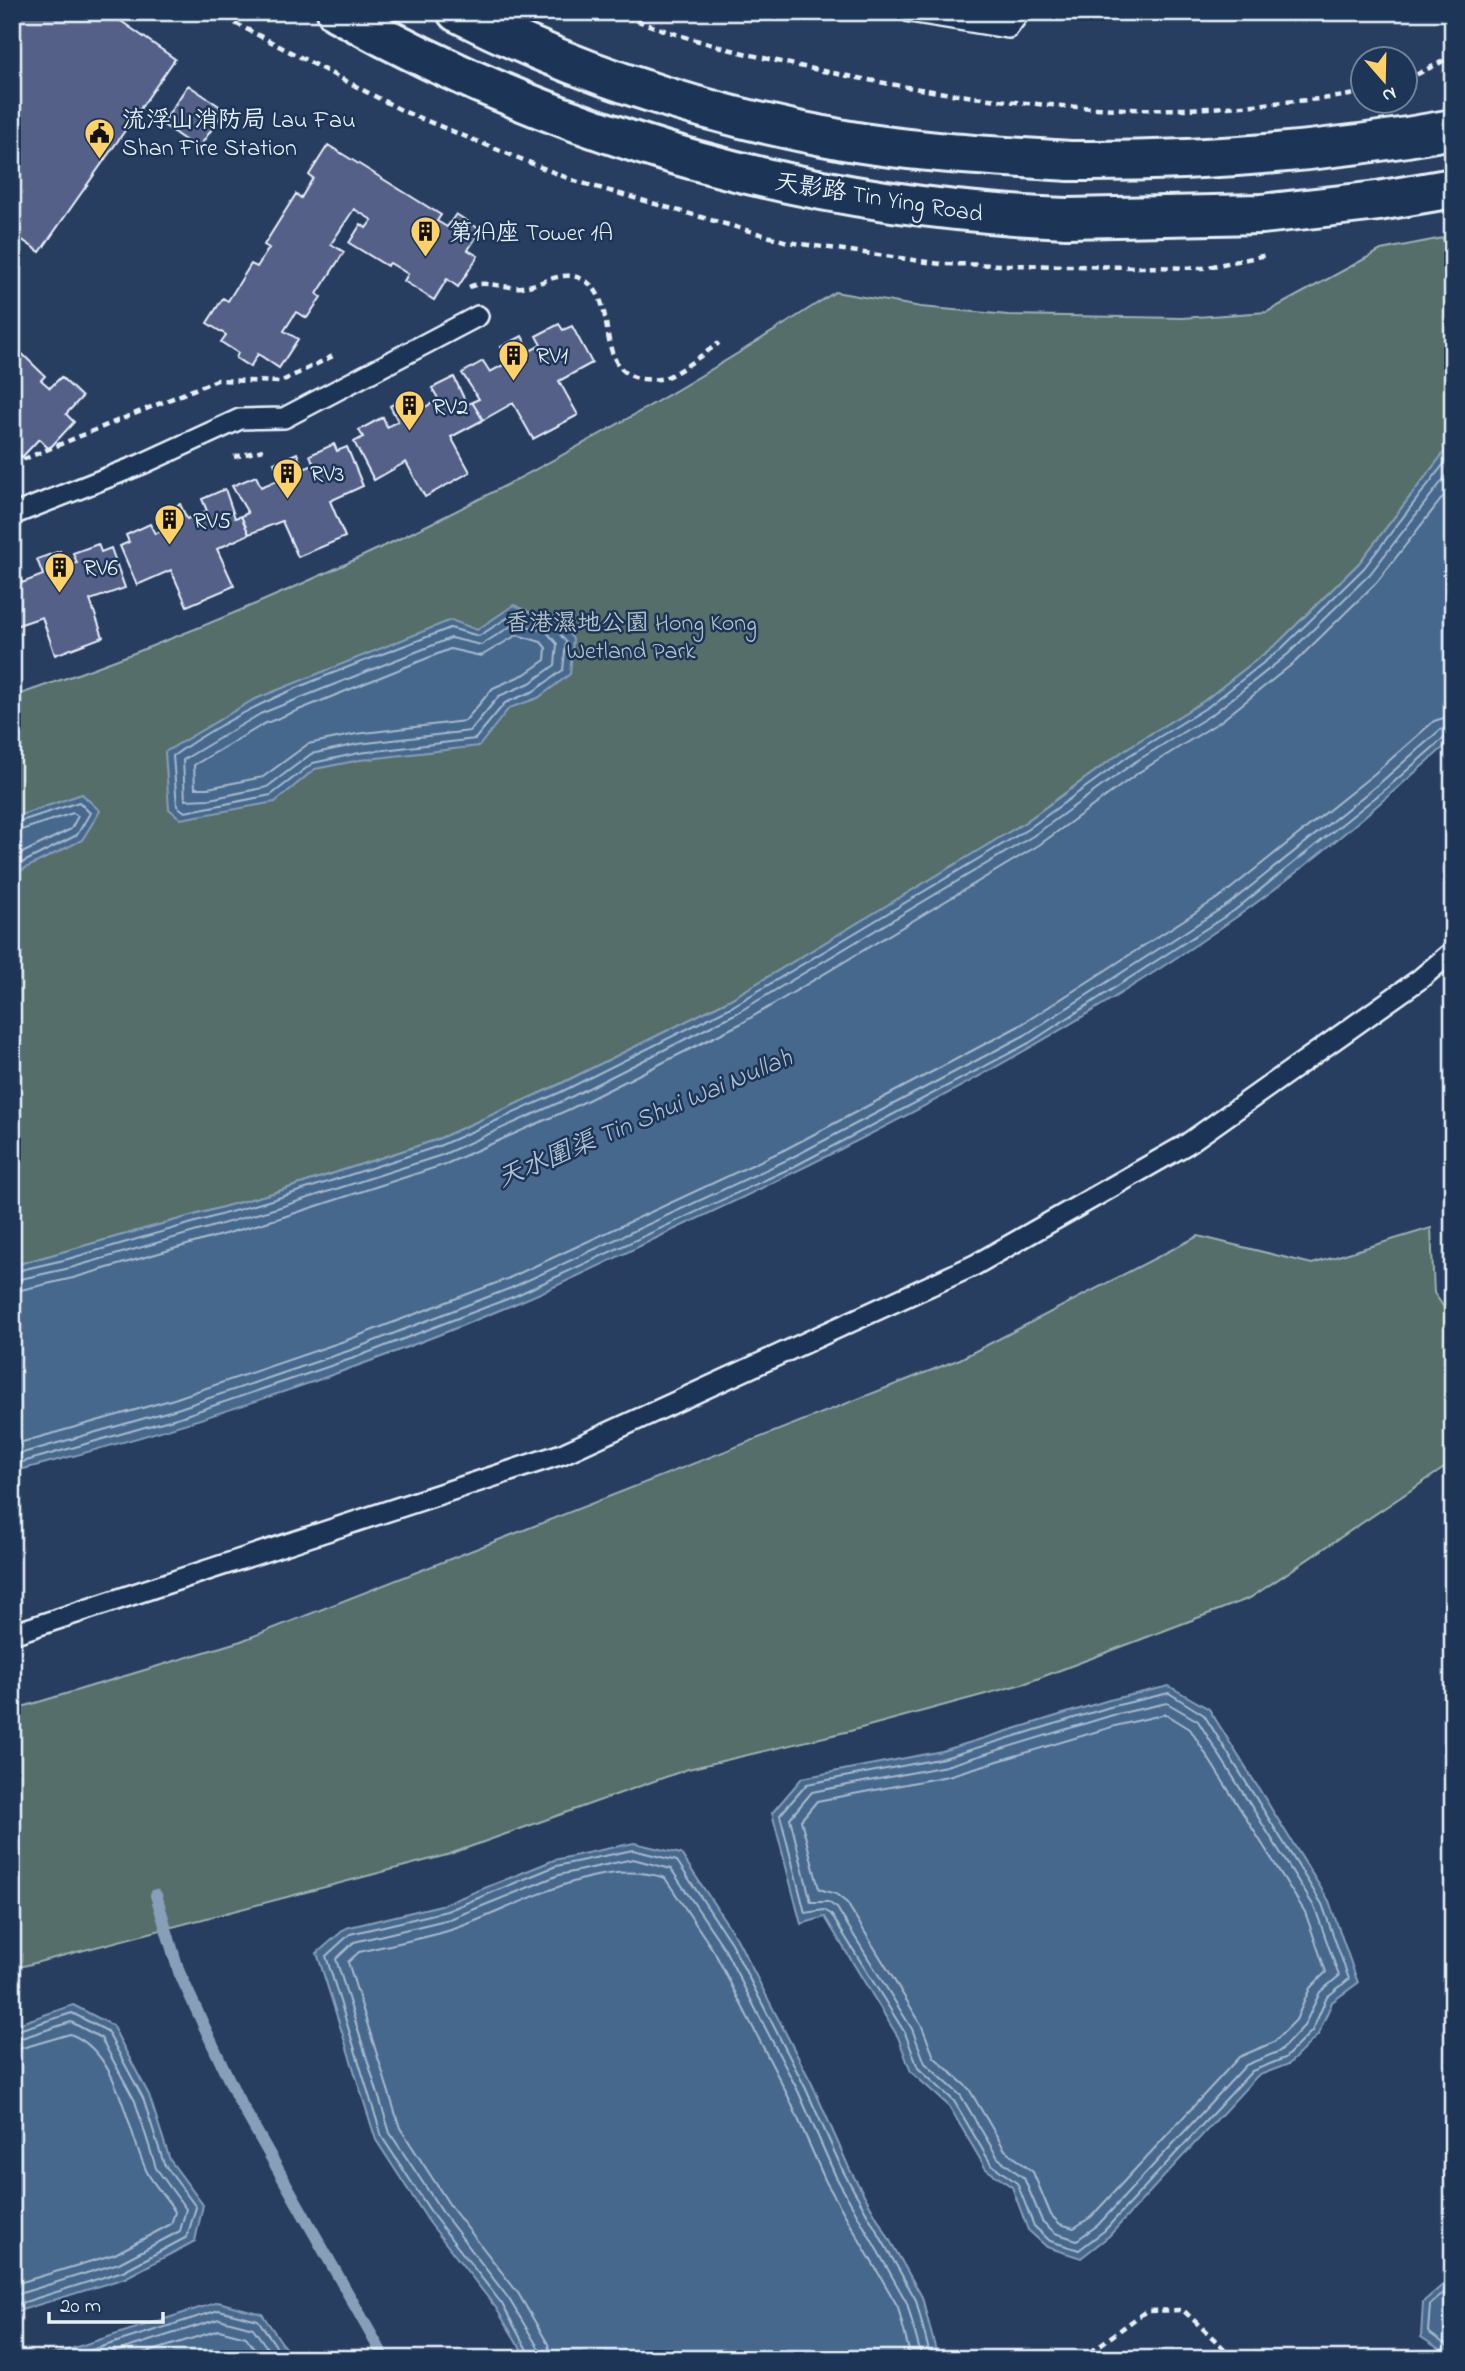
<svg xmlns="http://www.w3.org/2000/svg" width="1465" height="2371" viewBox="0 0 1465 2371" font-family="'Indie Flower','LXGW WenKai TC',sans-serif">
	<style>
		.green { fill: #556e6b; stroke: #9eb0b2; stroke-width: 2 }
		.water { fill: #46688d; stroke: #879fb8; stroke-width: 2 }
		.lines { fill: none; stroke-linecap: round; stroke-linejoin: round }
		.shore { stroke: #a7bacd; stroke-width: 2 }
		.stream { stroke: #879fb8; stroke-width: 12 }
		.building { fill: #556189; stroke: #e8f1f8; stroke-width: 2 }
		.lane-casing { stroke: #e8f1f8; stroke-width: 24 }
		.primary-casing { stroke: #e8f1f8; stroke-width: 44 }
		.path { stroke: #e8f1f8; stroke-width: 4.5; stroke-dasharray: 7 5; stroke-linecap: butt }
		.lane { stroke: #1d3557; stroke-width: 19 }
		.primary { stroke: #1d3557; stroke-width: 38 }
		.primary-bridge-casing { stroke: #e8f1f8; stroke-width: 44; stroke-linecap: butt }
		.primary-bridge { stroke: #1d3557; stroke-width: 38 }
		.labels { text-anchor: middle; stroke-width: 5; stroke-linejoin: round; paint-order: stroke }
		.poi-label { font-size: 24px; fill: #e8f1f8; stroke: #1d3557; text-anchor: start }
		.street-label { font-size: 24px; fill: #e8f1f8; stroke: #1d3557 }
		.park-label { font-size: 24px; fill: #b5c3c7; stroke: #1d3557 }
		.water-label { font-size: 26px; font-style: italic; fill: #afc1d3; stroke: #1d3557 }
	</style>
	<rect width="100%" height="100%" fill="#283e61"/>
	<filter id="ink" filterUnits="userSpaceOnUse"><feTurbulence type="fractalNoise" baseFrequency=".0143" numOctaves="2"/><feDisplacementMap in="SourceGraphic" scale="14" xChannelSelector="R" yChannelSelector="G"/><feConvolveMatrix kernelMatrix="1 2 1 2 8 2 1 2 1" color-interpolation-filters="sRGB"/></filter>
	<g filter="url(#ink)">
		<!-- green -->
		<path class="green" d="M 1453,236 L 1453,441 L 1359,563 L 1278,643 L 1204,701 L 1126,749 L 1024,823 L 820,947 L 729,1000 L 558,1085 L 436,1140 L 273,1193 L 12,1266 L 12,697 C 310,596 571,463 835,292 L 921,307 L 1008,315 L 1182,318 L 1267,312 L 1381,250 Z
			M 1431,1228 L 1434,1293 L 1453,1320 L 1453,1462 L 1250,1598 L 1026,1683 L 850,1731 L 688,1769 L 447,1855 L 12,1969 L 12,1710 L 241,1641 L 960,1359 L 1198,1236 L 1312,1264 Z"/>
		<!-- water -->
		<path class="water" d="M 1453,441 L 1453,739 C 1384,800 1312,864 1238,916 C 1061,1040 869,1139 673,1230 C 621,1255 570,1281 517,1303 C 354,1372 183,1429 12,1472 L 12,1266 L 273,1193 L 436,1140 L 558,1085 L 729,1000 L 1024,823 L 1126,749 L 1204,701 L 1278,643 L 1359,563 Z
			M 514,605 L 531,613 L 556,618 L 573,639 L 570,674 L 538,698 L 509,708 L 479,746 L 360,760 L 315,769 L 275,802 L 181,819 L 169,809 L 165,752 L 253,700 L 451,620 L 477,630 Z
			M 82,794 L 100,811 L 82,840 L 12,875 L 12,818 Z
			M 1169,1686 L 1209,1709 L 1329,1901 L 1358,1983 L 1332,2002 L 1318,2035 L 1289,2064 L 1257,2076 L 1109,2236 L 1081,2258 L 1047,2247 L 1028,2230 L 1012,2187 L 986,2169 L 949,2106 L 911,2072 L 898,2037 L 825,1917 L 801,1924 L 772,1813 L 802,1778 L 942,1751 L 1109,1700 Z
			M 634,1843 L 681,1854 L 737,1939 L 812,2084 L 850,2170 L 922,2297 L 938,2359 L 527,2359 L 496,2308 L 429,2222 L 376,2140 L 317,1953 L 346,1928 L 445,1904 L 554,1860 Z
			M 73,2005 L 112,2025 L 149,2095 L 170,2160 L 203,2205 L 195,2241 L 125,2278 L 12,2313 L 12,2026 Z
			M 1453,2276 L 1453,2358 L 1421,2337 L 1423,2302 Z
			M 218,2302 L 262,2314 L 293,2359 L 39,2359 Z"/>
		<g class="lines">
			<!-- shore -->
			<path class="shore" d="M 515,613 L 552,624 L 566,642 L 563,670 L 534,691 L 505,703 L 475,739 L 359,753 L 313,763 L 271,795 L 185,812 L 177,806 L 173,756 C 255,696 357,665 450,628 L 479,636 Z
				M 516,623 L 547,632 L 557,644 L 555,665 L 530,683 L 499,696 L 470,731 L 358,744 L 311,754 L 267,787 L 210,799 L 185,800 L 183,760 L 260,714 L 451,638 L 481,645 Z
				M 517,635 L 541,642 L 546,648 L 545,660 L 525,674 L 493,688 L 465,721 L 356,734 L 308,744 L 263,777 L 208,788 L 195,788 L 194,765 L 264,724 L 450,649 L 481,656 Z
				M 12,824 L 79,802 L 90,813 L 77,835 L 12,868
				M 12,833 L 73,813 L 78,816 L 71,829 L 12,858
				M 12,1272 L 68,1259 L 275,1199 L 439,1146 L 561,1092 L 733,1006 L 1028,829 L 1130,755 L 1209,706 L 1282,648 L 1364,568 L 1453,452
				M 12,1281 L 70,1268 L 277,1208 L 442,1155 L 565,1100 L 737,1013 L 1033,836 L 1135,762 L 1214,713 L 1288,654 L 1370,574 L 1453,467
				M 12,1292 L 73,1278 L 280,1218 L 446,1164 L 570,1109 L 742,1023 L 1039,845 L 1141,771 L 1221,721 L 1295,662 L 1377,582 L 1453,484
				M 12,1445 L 174,1399 L 347,1340 L 507,1279 L 784,1150 L 1019,1026 L 1224,894 L 1374,774 L 1434,721 L 1453,715
				M 12,1456 L 177,1409 L 351,1350 L 511,1288 L 789,1159 L 1025,1035 L 1230,903 L 1381,782 L 1440,730 L 1453,726
				M 12,1465 L 180,1417 L 354,1358 L 515,1296 L 793,1167 L 1029,1043 L 1235,910 L 1387,788 L 1446,736 L 1453,735
				M 1169,1693 L 1204,1715 L 1322,1904 L 1349,1979 L 1327,1997 L 1312,2031 L 1285,2058 L 1252,2071 L 1104,2231 L 1079,2250 L 1050,2241 L 1034,2226 L 1017,2183 L 991,2164 L 954,2101 L 918,2068 L 905,2033 L 831,1914 L 824,1910 L 805,1913 L 780,1815 L 807,1784 L 944,1758 L 1110,1707 Z
				M 1167,1703 L 1198,1721 L 1315,1908 L 1339,1976 L 1320,1992 L 1304,2026 L 1280,2051 L 1246,2065 L 1098,2225 L 1077,2240 L 1055,2233 L 1042,2221 L 1024,2178 L 998,2158 L 961,2096 L 925,2063 L 912,2029 L 837,1908 L 828,1902 L 811,1902 L 790,1818 L 812,1792 L 946,1766 L 1113,1715 Z
				M 1166,1714 L 1190,1729 L 1305,1912 L 1326,1972 L 1310,1988 L 1296,2020 L 1274,2042 L 1239,2057 L 1091,2217 L 1074,2228 L 1060,2224 L 1051,2215 L 1033,2172 L 1005,2150 L 969,2089 L 934,2057 L 921,2024 L 847,1903 L 836,1894 L 819,1889 L 801,1820 L 817,1801 L 948,1776 L 1115,1726 Z
				M 12,2032 L 72,2013 L 107,2031 L 143,2098 L 164,2164 L 196,2207 L 187,2237 L 123,2271 L 12,2306
				M 12,2041 L 71,2022 L 101,2038 L 135,2101 L 156,2168 L 186,2209 L 180,2231 L 119,2263 L 12,2296
				M 12,2051 L 70,2034 C 120,2053 126,2129 147,2172 C 154,2186 167,2197 175,2212 L 171,2224 L 115,2254 L 12,2285
				M 1453,2285 L 1430,2305 L 1428,2332 L 1453,2350
				M 63,2359 L 219,2310 L 258,2320 L 285,2359
				M 92,2359 L 219,2319 L 253,2328 L 275,2359
				M 127,2359 L 219,2330 L 246,2337 L 262,2359
				M 532,2359 L 502,2304 L 435,2218 L 382,2137 L 326,1956 L 350,1934 L 447,1911 L 556,1866 L 633,1850 L 677,1861 L 731,1943 L 805,2087 L 844,2173 L 916,2300 L 931,2359
				M 541,2359 L 539,2349 L 509,2299 L 443,2213 L 390,2133 L 336,1959 L 354,1942 L 450,1919 L 559,1875 L 633,1859 L 671,1869 L 724,1948 L 798,2091 L 836,2177 L 907,2303 L 922,2359
				M 551,2359 L 548,2344 L 518,2293 L 451,2207 L 400,2128 L 348,1962 L 359,1952 C 390,1944 424,1939 454,1929 C 517,1908 598,1855 665,1878 L 715,1953 L 788,2096 L 826,2182 L 898,2307 L 911,2359"/>
			<!-- stream -->
			<path class="stream" d="M 156,1895 L 179,1972 L 236,2095 L 385,2359"/>
		</g>
		<!-- building -->
		<path class="building" d="M 24,12 L 108,12 L 175,59 L 40,252 L 12,233 L 12,29 Z
			M 188,85 L 225,110 L 198,149 L 162,124 Z
			M 328,145 L 441,215 L 437,221 L 447,227 L 456,214 L 481,230 L 468,250 L 478,256 L 458,287 L 447,279 L 434,300 L 404,281 L 408,274 L 390,263 L 387,266 L 349,243 L 361,224 L 366,228 L 372,220 L 354,209 L 331,244 L 344,252 L 317,294 L 321,297 L 307,318 L 296,312 L 284,331 L 298,339 L 279,368 L 258,354 L 250,367 L 236,358 L 238,353 L 221,342 L 226,335 L 207,323 L 223,298 L 228,301 L 251,264 L 257,267 L 269,248 L 264,245 L 296,194 L 301,198 L 313,178 L 309,175 Z
			M 559,324 L 563,330 L 572,326 L 592,363 L 559,381 L 578,415 L 533,439 L 513,403 L 483,420 L 472,402 L 479,399 L 462,373 L 483,361 L 490,372 L 509,362 L 501,347 L 522,336 L 530,351 L 541,345 L 536,336 Z
			M 12,344 L 45,376 L 41,380 L 50,388 L 61,377 L 82,397 L 66,414 L 74,422 L 49,449 L 39,439 L 22,457 L 12,448 Z
			M 454,377 L 467,405 L 472,402 L 483,420 L 451,437 L 470,472 L 425,497 L 406,462 L 374,480 L 354,442 L 363,437 L 359,430 L 383,417 L 387,427 L 398,421 L 390,406 L 411,395 L 419,410 L 439,400 L 432,388 Z
			M 334,444 L 337,451 L 347,447 L 363,486 L 330,501 L 345,537 L 298,557 L 282,521 L 249,534 L 241,516 L 248,513 L 232,486 L 256,476 L 261,487 L 281,479 L 274,463 L 297,453 L 303,469 L 314,465 L 310,455 Z
			M 225,489 L 235,518 L 241,516 L 249,534 L 217,549 L 234,586 L 187,606 L 171,570 L 137,585 L 120,546 L 129,542 L 126,535 L 150,524 L 155,534 L 165,529 L 159,514 L 180,504 L 187,519 L 207,511 L 202,499 Z
			M 98,544 L 101,552 L 111,548 L 125,588 L 90,600 L 103,637 L 55,655 L 42,617 L 12,627 L 12,572 L 18,570 L 22,583 L 43,575 L 37,559 L 60,551 L 66,567 L 77,563 L 73,553 Z"/>
		<g class="lines">
			<defs>
				<path id="lane" d="M 910,12 L 1008,28 L 1020,12
					M 12,515 L 142,464 L 240,419 L 284,418 L 478,316
					M 12,1634 L 562,1454 L 975,1265 L 1187,1144 L 1420,979 L 1453,951"/>
				<path id="primary" d="M 337,12 C 565,139 807,208 1067,218
					M 457,12 C 578,74 710,116 844,140 C 918,153 995,156 1070,161"/>
			</defs>
			<!-- lane casing -->
			<use href="#lane" class="lane-casing"/>
			<!-- primary casing -->
			<use href="#primary" class="primary-casing"/>
			<!-- path -->
			<path class="path" d="M 214,12 L 405,112 L 575,181 L 788,242 L 941,264 L 1203,268 L 1267,255
				M 614,12 C 684,40 759,58 833,73 C 979,103 1125,119 1274,103 C 1304,100 1335,99 1364,92
				M 1406,80 L 1453,56
				M 469,287 C 485,279 505,289 522,287 C 543,285 562,268 584,280 C 621,301 591,371 643,379 C 652,380 661,380 669,376 C 687,367 703,354 719,343
				M 234,457 L 263,450
				M 12,464 L 217,380 L 280,382 L 333,356
				M 1081,2359 L 1146,2311 L 1183,2310 L 1235,2359"/>
			<!-- lane -->
			<use href="#lane" class="lane"/>
			<!-- primary -->
			<use href="#primary" class="primary"/>
			<defs>
				<path id="primary-bridge" d="M 1070,161 C 1200,162 1326,153 1453,129
					M 1067,218 L 1262,214 L 1378,201 L 1453,188"/>
			</defs>
			<!-- primary-bridge casing -->
			<use href="#primary-bridge" class="primary-bridge-casing"/>
			<!-- primary-bridge -->
			<use href="#primary-bridge" class="primary-bridge"/>
		</g>
	</g>
	<!-- icons -->
	<defs>
		<symbol id="civic-pin" viewBox="-11 -11 22 30"><path d="M0 17L-7.5 6A9.5 9.5 0 1 1 7.5 6Z" fill="#ffd166" stroke="#1d3557"/><path d="M-.6-6.5H3V-4.5H.6V-3L4-1V1h2V6H-6V1h2V-1L-.6-3ZM-1.2 2.5V6h2.4V2.5Z" fill="#111"/></symbol>
		<symbol id="building-pin" viewBox="-11 -11 22 30"><path d="M0 17L-7.5 6A9.5 9.5 0 1 1 7.5 6Z" fill="#ffd166" stroke="#1d3557"/><path d="M-4-6H4V6H1V3H-1V6H-4ZM-2.5-4.3h1.7v1.8h-1.7ZM.8-4.3h1.7v1.8H.8ZM-2.5-1h1.7V.8h-1.7ZM.8-1h1.7V.8H.8Z" fill="#111"/></symbol>
	</defs>
	<g fill-rule="evenodd">
		<use href="#civic-pin" x="82" y="116" width="35" height="47"/>
		<use href="#building-pin" x="408" y="214" width="35" height="47"/>
		<use href="#building-pin" x="496" y="338" width="35" height="47"/>
		<use href="#building-pin" x="392" y="388" width="35" height="47"/>
		<use href="#building-pin" x="270" y="456" width="35" height="47"/>
		<use href="#building-pin" x="152" y="502" width="35" height="47"/>
		<use href="#building-pin" x="42" y="550" width="35" height="47"/>
	</g>
	<g class="labels">
		<!-- poi labels -->
		<g class="poi-label">
			<text x="122" y="127">流浮山消防局 Lau Fau<tspan x="122" dy="28">Shan Fire Station</tspan></text>
			<text x="449" y="240">第1A座 Tower 1A</text>
			<text x="536" y="363">RV1</text>
			<text x="432" y="414">RV2</text>
			<text x="310" y="481">RV3</text>
			<text x="193" y="528">RV5</text>
			<text x="83" y="575">RV6</text>
		</g>
		<!-- street labels -->
		<g class="street-label">
			<text transform="translate(879 197) rotate(9)" y="8">天影路 Tin Ying Road</text>
		</g>
		<!-- park labels -->
		<g class="park-label">
			<text x="631" y="630">香港濕地公園 Hong Kong<tspan x="631" dy="28">Wetland Park</tspan></text>
		</g>
		<!-- water labels -->
		<g class="water-label">
			<text transform="translate(644 1117) rotate(-23)" y="9">天水圍渠 Tin Shui Wai Nullah</text>
		</g>
	</g>
	<!-- margin -->
	<rect width="1465" height="2371" fill="none" stroke="#1d3557" stroke-width="42"/>
	<rect x="21" y="21" width="1423" height="2329" fill="none" stroke="#e8f1f8" stroke-width="2.5" filter="url(#ink)"/>
	<!-- north arrow -->
	<g transform="translate(1384 80) rotate(160)"><circle r="33" fill="#1d3557" stroke="#6e8097" stroke-width="2"/>
	<path d="M0-5L12 26L0 18L-12 26Z" fill="#ffd166"/>
	<text y="-10" font-size="19" font-weight="bold" text-anchor="middle" fill="#e8f1f8">N</text>
	</g>
	<!-- scale -->
	<path d="M49 2312v10h114v-10" fill="none" stroke="#e8f1f8" stroke-width="3.5"/>
	<text x="60" y="2312" font-size="21" fill="#e8f1f8" stroke="#1d3557" stroke-width="5" paint-order="stroke">20 m</text>
</svg>
